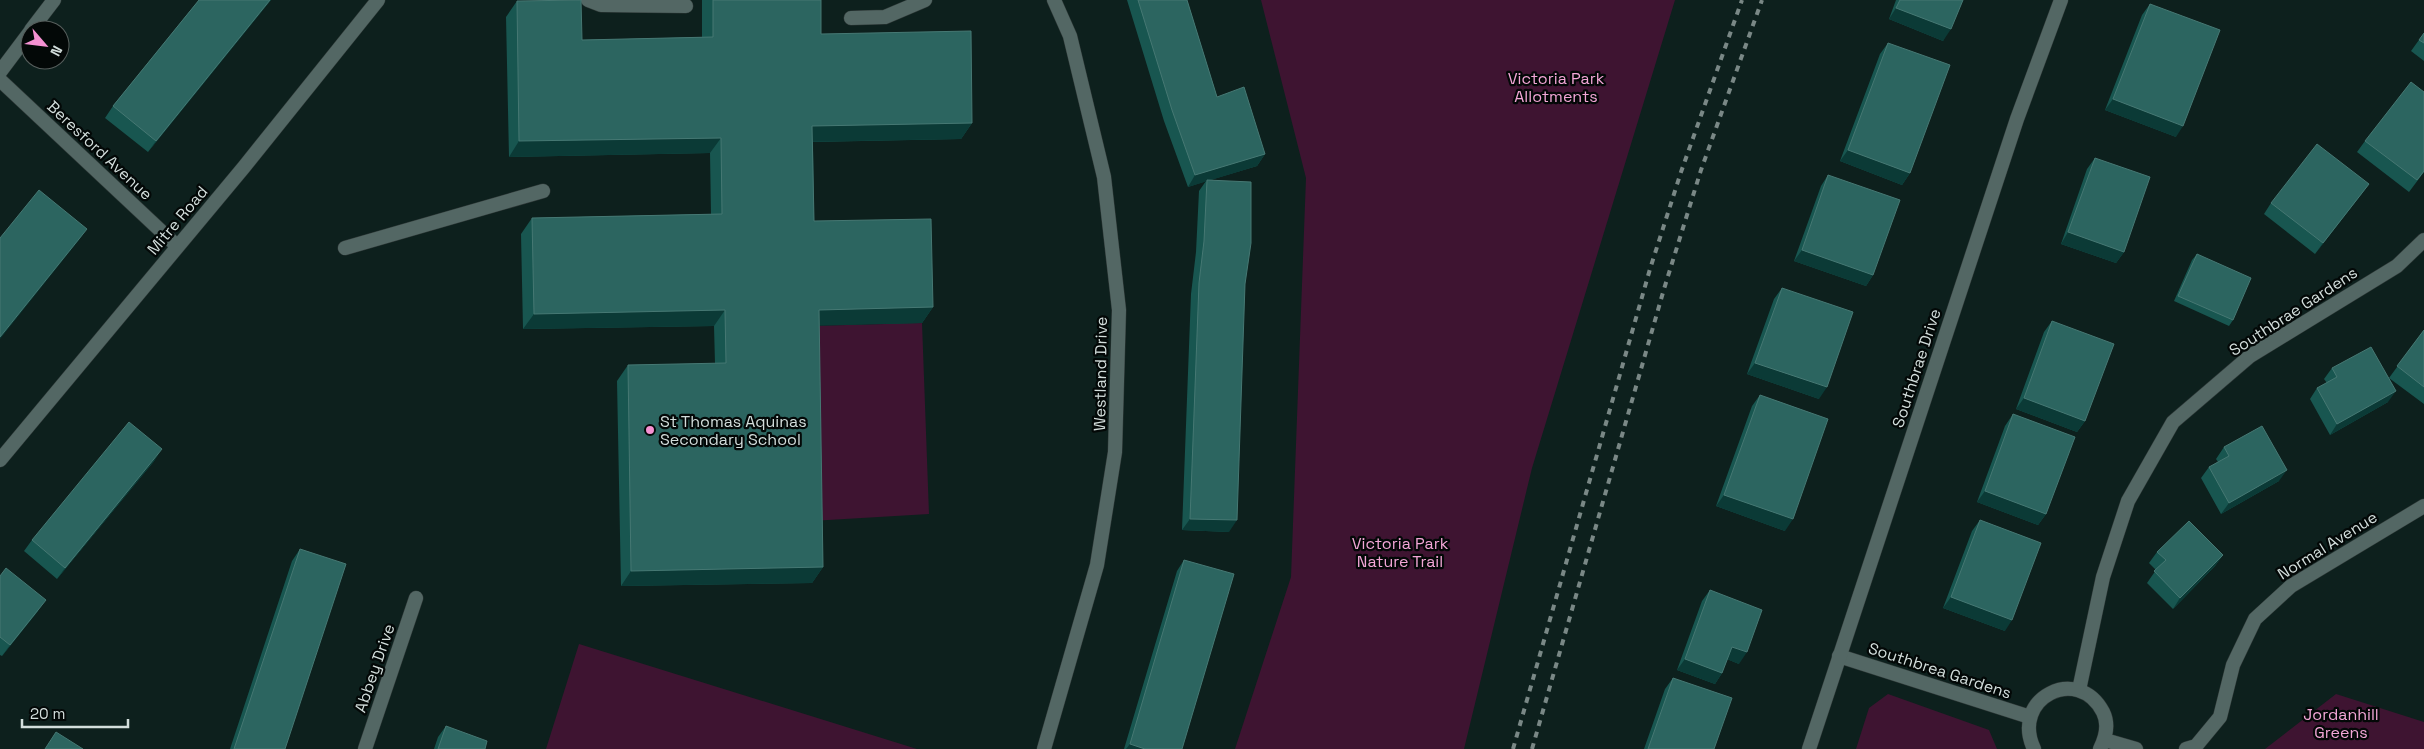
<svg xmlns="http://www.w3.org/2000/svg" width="2424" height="749" viewBox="0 0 2424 749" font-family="'Space Grotesk',sans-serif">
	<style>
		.green { fill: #3e1431 }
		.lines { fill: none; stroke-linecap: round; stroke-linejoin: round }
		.service-casing { stroke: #2e3837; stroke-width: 15 }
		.minor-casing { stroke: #2e3837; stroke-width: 15 }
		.tertiary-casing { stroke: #2e3837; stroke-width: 15 }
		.service { stroke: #536764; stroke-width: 14 }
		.minor { stroke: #536764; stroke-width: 14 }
		.tertiary { stroke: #536764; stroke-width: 14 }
		.rail { stroke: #7a8886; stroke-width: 4; stroke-dasharray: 6 6; stroke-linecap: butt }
		.wall { fill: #185650 }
		.shaded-wall { fill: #0b3a36 }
		.building { fill: #2c6560; stroke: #467873 }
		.poi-dot { fill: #f591d2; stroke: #030807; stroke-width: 2 }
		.labels { text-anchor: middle; stroke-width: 4.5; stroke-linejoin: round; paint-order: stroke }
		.park-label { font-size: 16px; fill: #f3a6d7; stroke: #030807 }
		.street-label { font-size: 16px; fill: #d3dedc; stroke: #030807 }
		.poi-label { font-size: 16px; fill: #d3dedc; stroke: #030807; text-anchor: start }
	</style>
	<rect width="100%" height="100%" fill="#0d201d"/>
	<!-- green -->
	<path class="green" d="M 1261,0 L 1675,0 L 1532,468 L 1464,749 L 1235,749 L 1291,577 L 1306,178 Z
		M 922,323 L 929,514 L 811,521 L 808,326 Z
		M 579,644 L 917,749 L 546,749 Z
		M 1888,694 L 1989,730 L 1997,749 L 1856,749 L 1869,708 Z
		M 2336,694 L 2424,722 L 2424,749 L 2265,749 Z"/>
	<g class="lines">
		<defs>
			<path id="service" d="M 588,0 L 601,5 L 686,6
				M 851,18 L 885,17 L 925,0
				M 31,30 L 54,0
				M 0,72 L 30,32
				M 345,248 L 543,191"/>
			<path id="minor" d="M 0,80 L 177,246
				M 0,460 L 244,167 L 378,0
				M 1839,656 L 2030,717
				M 2079,690 L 2103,577 L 2128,501 L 2173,422 L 2250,356 L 2397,266 L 2424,240
				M 2105,740 L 2136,749
				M 365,749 L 416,598
				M 2034,749 C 2010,698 2078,664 2103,712 C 2109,724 2106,737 2100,749
				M 2186,749 L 2196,746 L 2220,717 L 2233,665 L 2255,619 L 2291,586 L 2424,506"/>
			<path id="tertiary" d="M 1044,749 L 1097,565 L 1115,452 L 1119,310 L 1104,177 L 1070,36 L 1054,0
				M 1809,749 L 2017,119 L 2061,0"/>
		</defs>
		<!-- service casing -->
		<use href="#service" class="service-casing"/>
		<!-- minor casing -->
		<use href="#minor" class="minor-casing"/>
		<!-- tertiary casing -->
		<use href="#tertiary" class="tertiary-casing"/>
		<!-- service -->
		<use href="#service" class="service"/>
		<!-- minor -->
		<use href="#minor" class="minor"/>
		<!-- tertiary -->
		<use href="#tertiary" class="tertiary"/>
		<!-- rail -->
		<path class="rail" d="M 1513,749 L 1650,269 L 1681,172 L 1742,0
			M 1532,749 L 1664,289 L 1701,170 L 1762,0"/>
	</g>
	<!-- wall -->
	<path class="wall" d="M 199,0 L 271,0 L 148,152 L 105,118 L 113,106 Z
		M 702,0 L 821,0 L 821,34 L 972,123 L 961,139 L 813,142 L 814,221 L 933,307 L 922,323 L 819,325 L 823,567 L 812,583 L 621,586 L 617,381 L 628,365 L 715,364 L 714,326 L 523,329 L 521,234 L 532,218 L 711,214 L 710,153 L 509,157 L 506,17 L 517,1 L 582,40 L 702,37 Z
		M 1127,0 L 1187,0 L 1217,97 L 1265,154 L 1257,166 L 1210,180 L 1245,284 L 1229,532 L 1182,530 L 1191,294 L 1196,252 L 1199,191 L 1206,181 L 1188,187 L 1164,121 Z
		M 1896,0 L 1963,0 L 1943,41 L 1889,19 Z
		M 2150,4 L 2176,137 L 2105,110 L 2142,15 Z
		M 2424,33 L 2424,61 L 2411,51 Z
		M 1888,43 L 1910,173 L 1902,185 L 1840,161 L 1880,54 Z
		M 2365,141 L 2424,172 L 2409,192 L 2357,152 Z
		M 2095,158 L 2124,252 L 2116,263 L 2061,244 L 2087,169 Z
		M 1828,175 L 1873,275 L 1866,286 L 1794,261 L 1821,186 Z
		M 2369,184 L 2315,254 L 2264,214 L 2271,203 Z
		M 2197,254 L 2233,320 L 2229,326 L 2174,301 L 2192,260 Z
		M 1782,288 L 1819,399 L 1747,374 L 1774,299 Z
		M 2052,321 L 2085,421 L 2077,432 L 2016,409 L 2044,332 Z
		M 2424,330 L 2424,404 L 2389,378 Z
		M 2332,368 L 2388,402 L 2330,435 L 2310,399 L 2317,388 L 2327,383 L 2324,379 Z
		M 1760,395 L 1785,531 L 1716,506 L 1752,406 Z
		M 2013,414 L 2046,514 L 2038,525 L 1977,502 L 2005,426 Z
		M 2224,447 L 2279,481 L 2221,514 L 2201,478 L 2209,467 L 2218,462 L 2216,459 Z
		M 155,460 L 57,579 L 24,551 L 32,540 Z
		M 1980,520 L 2005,631 L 1943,608 L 1972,531 Z
		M 300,549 L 285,749 L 230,749 L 292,561 Z
		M 2157,552 L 2223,555 L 2215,566 L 2173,609 L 2147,583 L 2156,570 L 2149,563 Z
		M 1184,560 L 1182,749 L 1124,749 L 1177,571 Z
		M 0,576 L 38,611 L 2,656 L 0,655 Z
		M 1710,590 L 1739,664 L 1727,659 L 1722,673 L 1715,684 L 1677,670 L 1702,601 Z
		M 1673,678 L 1714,749 L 1644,749 L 1665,689 Z
		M 446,726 L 485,749 L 434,749 L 438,737 Z"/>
	<!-- shaded-wall -->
	<path class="shaded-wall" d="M 270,0 L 271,0 L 148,152 L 156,141 Z
		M 1896,8 L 1951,29 L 1943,41 L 1889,19 Z
		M 2113,99 L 2183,126 L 2176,137 L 2105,110 Z
		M 972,123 L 961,139 L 802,142 L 812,126 Z
		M 721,138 L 710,153 L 509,157 L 519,141 Z
		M 1848,150 L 1910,173 L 1902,185 L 1840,161 Z
		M 1265,154 L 1257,166 L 1188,187 L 1195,175 Z
		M 2369,184 L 2361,195 L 2315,254 L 2323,243 Z
		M 87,229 L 79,240 L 0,339 L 0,337 Z
		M 2068,232 L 2124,252 L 2116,263 L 2061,244 Z
		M 1802,250 L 1873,275 L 1866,286 L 1794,261 Z
		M 933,307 L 922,323 L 808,326 L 819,310 Z
		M 725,310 L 714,326 L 523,329 L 534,314 Z
		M 1755,363 L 1827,387 L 1819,399 L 1747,374 Z
		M 2396,391 L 2388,402 L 2330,435 L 2337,424 Z
		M 2024,398 L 2085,421 L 2077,432 L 2016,409 Z
		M 162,449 L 155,460 L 57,579 L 65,568 Z
		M 2287,470 L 2279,481 L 2221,514 L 2229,503 Z
		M 1985,491 L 2046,514 L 2038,525 L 1977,502 Z
		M 1724,495 L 1793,519 L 1785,531 L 1716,506 Z
		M 1190,519 L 1237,520 L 1229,532 L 1182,530 Z
		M 2223,555 L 2215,566 L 2173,609 L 2180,598 Z
		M 823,567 L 812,583 L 621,586 L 631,571 Z
		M 1951,597 L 2012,620 L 2005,631 L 1943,608 Z
		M 46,600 L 38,611 L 2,656 L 10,645 Z
		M 1732,647 L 1747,652 L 1739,664 L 1724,658 Z
		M 1685,659 L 1722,673 L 1715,684 L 1677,670 Z
		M 1130,744 L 1145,749 L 1126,749 Z"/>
	<!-- building -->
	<path class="building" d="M 199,0 L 270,0 L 156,141 L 113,106 Z
		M 581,0 L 582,40 L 713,37 L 713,0 L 821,0 L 821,34 L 971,31 L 972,123 L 812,126 L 814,221 L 931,219 L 933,307 L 819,310 L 823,567 L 631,571 L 628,365 L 726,363 L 725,310 L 534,314 L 532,218 L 722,214 L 721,138 L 519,141 L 517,1 Z
		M 1138,0 L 1187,0 L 1217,97 L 1244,87 L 1265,154 L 1195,175 L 1172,110 Z
		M 1900,0 L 1963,0 L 1951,29 L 1896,8 Z
		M 2150,4 L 2220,30 L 2183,126 L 2113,99 Z
		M 2424,33 L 2424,43 L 2419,40 Z
		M 1888,43 L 1950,65 L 1910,173 L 1848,150 Z
		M 2411,82 L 2424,92 L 2424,171 L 2417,180 L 2365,141 Z
		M 2317,144 L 2369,184 L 2323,243 L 2271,203 Z
		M 2095,158 L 2150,177 L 2124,252 L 2068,232 Z
		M 1828,175 L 1900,200 L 1873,275 L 1802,250 Z
		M 1207,180 L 1251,182 L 1251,243 L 1245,284 L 1237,520 L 1190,519 L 1199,283 L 1204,241 Z
		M 39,190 L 87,229 L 0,337 L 0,238 Z
		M 2197,254 L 2251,278 L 2233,320 L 2178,296 Z
		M 1782,288 L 1853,312 L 1827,387 L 1755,363 Z
		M 2052,321 L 2114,344 L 2085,421 L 2024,398 Z
		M 2424,330 L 2424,387 L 2397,366 Z
		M 2371,347 L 2396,391 L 2337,424 L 2317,388 L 2337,377 L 2332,368 Z
		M 1760,395 L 1828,419 L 1793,519 L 1724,495 Z
		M 2013,414 L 2075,437 L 2046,514 L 1985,491 Z
		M 129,422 L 162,449 L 65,568 L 32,540 Z
		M 2262,426 L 2287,470 L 2229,503 L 2209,467 L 2229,456 L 2224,447 Z
		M 1980,520 L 2041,543 L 2012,620 L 1951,597 Z
		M 2189,521 L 2223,555 L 2180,598 L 2154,571 L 2166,560 L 2157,552 Z
		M 300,549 L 346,564 L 285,749 L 234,749 Z
		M 1184,560 L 1234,574 L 1182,749 L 1145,749 L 1130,744 Z
		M 6,568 L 46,600 L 10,645 L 0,637 L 0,576 Z
		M 1710,590 L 1762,610 L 1747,652 L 1732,647 L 1722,673 L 1685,659 Z
		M 1673,678 L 1732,698 L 1714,749 L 1648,749 Z
		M 446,726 L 487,741 L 485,749 L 438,749 Z
		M 56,732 L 83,749 L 45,749 Z"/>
	<!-- markers -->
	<circle class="poi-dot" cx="650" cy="430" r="5"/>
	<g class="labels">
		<!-- park labels -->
		<g class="park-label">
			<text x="1556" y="84">Victoria Park<tspan x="1556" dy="18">Allotments</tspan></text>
			<text x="1400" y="549">Victoria Park<tspan x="1400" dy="18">Nature Trail</tspan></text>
			<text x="2341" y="720">Jordanhill<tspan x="2341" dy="18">Greens</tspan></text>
		</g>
		<!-- street labels -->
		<g class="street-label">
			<text transform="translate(100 150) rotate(43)" y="6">Beresford Avenue</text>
			<text transform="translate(177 220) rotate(-50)" y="6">Mitre Road</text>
			<text transform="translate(2293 311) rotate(-33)" y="6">Southbrae Gardens</text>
			<text transform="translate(1916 368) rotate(-72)" y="6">Southbrae Drive</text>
			<text transform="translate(1100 374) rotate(-89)" y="6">Westland Drive</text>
			<text transform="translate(2327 545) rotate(-32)" y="6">Normal Avenue</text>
			<text transform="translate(374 668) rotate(-71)" y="6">Abbey Drive</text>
			<text transform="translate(1940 670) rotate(18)" y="6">Southbrea Gardens</text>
		</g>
		<!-- poi labels -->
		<g class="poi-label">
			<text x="660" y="427">St Thomas Aquinas<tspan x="660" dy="18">Secondary School</tspan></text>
		</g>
	</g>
	<!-- north arrow -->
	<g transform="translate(45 45) rotate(118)"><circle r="24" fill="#030807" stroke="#565e5c"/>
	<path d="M0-4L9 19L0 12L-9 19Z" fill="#f591d2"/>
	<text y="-8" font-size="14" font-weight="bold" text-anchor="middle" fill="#d3dedc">N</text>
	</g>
	<!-- scale -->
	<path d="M22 719v8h106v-8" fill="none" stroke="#d3dedc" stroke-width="2.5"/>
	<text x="30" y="719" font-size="15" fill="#d3dedc" stroke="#030807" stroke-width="4" paint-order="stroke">20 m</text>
</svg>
